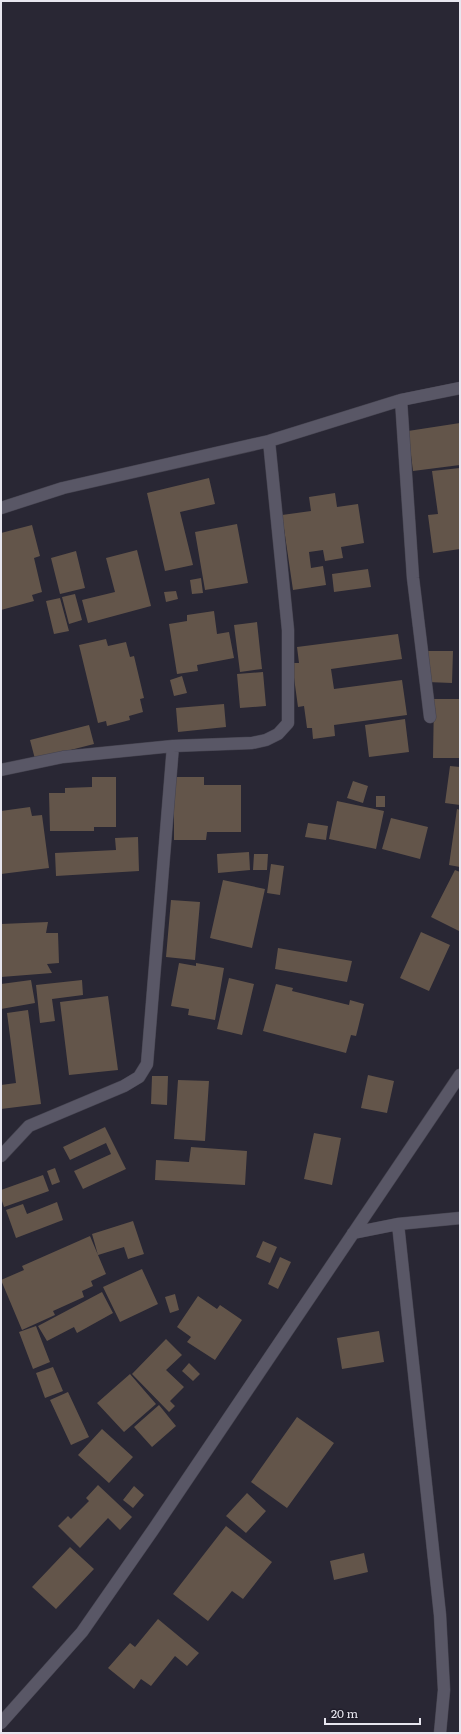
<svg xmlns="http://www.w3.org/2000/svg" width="461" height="1734" viewBox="0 0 461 1734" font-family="Literata,serif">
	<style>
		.building { fill: #63554a }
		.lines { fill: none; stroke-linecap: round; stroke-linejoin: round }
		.street-casing { stroke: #45434f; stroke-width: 13 }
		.street { stroke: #595766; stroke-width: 12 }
	</style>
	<rect width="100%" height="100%" fill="#292734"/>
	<!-- building -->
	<path class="building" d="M 460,423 L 460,465 L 413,471 L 408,431 Z
		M 460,468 L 460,549 L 433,553 L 428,515 L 438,514 L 432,471 Z
		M 209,478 L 215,504 L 180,512 L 193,565 L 165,571 L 147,493 Z
		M 335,493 L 337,507 L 358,504 L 364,543 L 341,547 L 343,558 L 325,561 L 323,550 L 309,552 L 311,568 L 323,566 L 326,585 L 293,590 L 282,515 L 311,511 L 309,497 Z
		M 237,524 L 248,583 L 205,590 L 195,532 Z
		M 32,525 L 40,556 L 34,558 L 42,592 L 32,595 L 34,601 L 1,610 L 1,533 Z
		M 137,550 L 151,606 L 88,623 L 82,600 L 115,592 L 106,558 Z
		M 76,551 L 85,588 L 60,594 L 51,558 Z
		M 368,569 L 371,587 L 334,592 L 332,574 Z
		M 201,578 L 203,593 L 192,594 L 190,580 Z
		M 176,591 L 178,599 L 166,602 L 164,592 Z
		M 75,594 L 82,620 L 69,624 L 62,597 Z
		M 60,598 L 69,631 L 54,634 L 46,601 Z
		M 214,611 L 217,634 L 229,632 L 234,658 L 197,665 L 198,671 L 177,674 L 169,624 L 187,621 L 187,615 Z
		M 257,622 L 262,669 L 240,672 L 234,625 Z
		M 398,634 L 402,659 L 331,669 L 334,689 L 402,680 L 407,715 L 334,725 L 335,736 L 313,739 L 312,728 L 307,728 L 304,706 L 298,707 L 292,663 L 299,663 L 297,647 Z
		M 106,639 L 108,646 L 126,642 L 130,657 L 134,656 L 144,698 L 140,699 L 143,712 L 129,716 L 130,720 L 107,726 L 106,721 L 98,723 L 79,645 Z
		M 428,651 L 453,651 L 452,683 L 427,682 Z
		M 263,672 L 266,706 L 240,708 L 237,674 Z
		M 182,676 L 187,693 L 174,696 L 170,680 Z
		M 434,699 L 460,699 L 460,758 L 433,758 Z
		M 224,704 L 226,727 L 178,732 L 176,708 Z
		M 405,719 L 409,752 L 369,757 L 365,725 Z
		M 89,725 L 94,744 L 35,759 L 30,740 Z
		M 450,766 L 460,767 L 460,805 L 445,803 Z
		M 92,777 L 116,777 L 116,827 L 94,827 L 94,831 L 50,831 L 49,793 L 65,793 L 65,788 L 92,787 Z
		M 174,777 L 204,777 L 204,785 L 241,785 L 241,832 L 207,832 L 206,840 L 174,840 Z
		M 353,781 L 368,786 L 363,803 L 347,798 Z
		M 376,796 L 385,796 L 385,807 L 376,807 Z
		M 337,801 L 384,811 L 376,849 L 329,839 Z
		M 30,807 L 32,816 L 42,815 L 49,868 L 1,874 L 1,811 Z
		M 457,809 L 460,810 L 460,867 L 449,865 Z
		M 391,818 L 428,827 L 420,859 L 382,849 Z
		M 308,823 L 328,826 L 326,840 L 305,837 Z
		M 138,837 L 139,871 L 56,876 L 55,853 L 116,850 L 115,838 Z
		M 249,852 L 250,870 L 218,873 L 217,854 Z
		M 254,854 L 268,854 L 267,870 L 253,870 Z
		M 271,864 L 284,866 L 280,895 L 267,893 Z
		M 455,870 L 460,872 L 459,931 L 431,917 Z
		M 223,880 L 265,889 L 252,948 L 210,938 Z
		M 171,900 L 200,902 L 195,960 L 166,957 Z
		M 48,922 L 46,933 L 58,933 L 59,963 L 47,964 L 52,973 L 1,977 L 1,924 Z
		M 421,932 L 450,945 L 429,991 L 400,978 Z
		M 278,948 L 352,961 L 347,982 L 275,969 Z
		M 179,963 L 196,966 L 196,963 L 224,968 L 215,1020 L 188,1015 L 189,1009 L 171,1006 Z
		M 229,978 L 254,984 L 242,1035 L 217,1029 Z
		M 31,980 L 35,1003 L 1,1009 L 1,984 Z
		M 82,980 L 83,995 L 52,999 L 55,1021 L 40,1023 L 36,985 Z
		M 276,984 L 293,988 L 292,991 L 349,1005 L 350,1000 L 364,1004 L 356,1036 L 351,1035 L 346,1053 L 263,1031 Z
		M 108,996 L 118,1070 L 69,1075 L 60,1002 Z
		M 28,1010 L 41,1104 L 1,1109 L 1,1085 L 16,1083 L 7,1013 Z
		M 368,1075 L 394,1081 L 387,1113 L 361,1108 Z
		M 152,1076 L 168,1076 L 167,1105 L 151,1104 Z
		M 178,1080 L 209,1081 L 205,1141 L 174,1139 Z
		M 105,1127 L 126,1169 L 83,1189 L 74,1171 L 111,1154 L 106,1143 L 70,1160 L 63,1147 Z
		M 314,1133 L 341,1138 L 332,1185 L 304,1179 Z
		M 191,1147 L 247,1151 L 245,1185 L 155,1180 L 156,1160 L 189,1162 Z
		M 55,1168 L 60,1182 L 52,1185 L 47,1171 Z
		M 43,1175 L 49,1191 L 4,1207 L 1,1198 L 1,1190 Z
		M 57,1202 L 63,1220 L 16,1238 L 6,1210 L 23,1204 L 27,1214 Z
		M 133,1221 L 144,1254 L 128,1259 L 124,1247 L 98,1255 L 92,1234 Z
		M 90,1236 L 106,1274 L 91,1281 L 93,1286 L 82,1291 L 84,1297 L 53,1311 L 55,1315 L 22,1330 L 1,1280 L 24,1270 L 22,1266 Z
		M 263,1241 L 277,1247 L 270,1263 L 256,1257 Z
		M 280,1257 L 291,1262 L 278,1289 L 268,1284 Z
		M 142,1269 L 158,1304 L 120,1322 L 103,1287 Z
		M 102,1292 L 113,1313 L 77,1333 L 74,1327 L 47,1341 L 38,1326 Z
		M 175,1294 L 179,1310 L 170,1313 L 165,1297 Z
		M 198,1296 L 217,1309 L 220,1305 L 242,1320 L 215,1360 L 187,1342 L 191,1337 L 177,1327 Z
		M 36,1326 L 50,1362 L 33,1369 L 19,1332 Z
		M 379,1331 L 384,1362 L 342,1369 L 337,1338 Z
		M 166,1339 L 182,1355 L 166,1370 L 184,1387 L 170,1401 L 175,1406 L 169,1412 L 132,1374 Z
		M 189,1363 L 200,1374 L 193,1381 L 182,1371 Z
		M 53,1367 L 63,1391 L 45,1398 L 36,1373 Z
		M 130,1374 L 156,1404 L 124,1432 L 97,1403 Z
		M 68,1392 L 89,1437 L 71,1445 L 50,1400 Z
		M 159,1405 L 176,1426 L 152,1447 L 134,1427 Z
		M 297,1417 L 334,1443 L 287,1508 L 251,1482 Z
		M 102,1429 L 133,1457 L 109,1483 L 78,1455 Z
		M 98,1485 L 132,1517 L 120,1530 L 108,1518 L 80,1548 L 58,1526 L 68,1516 L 71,1519 L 89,1501 L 86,1498 Z
		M 134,1486 L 144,1495 L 133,1508 L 123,1500 Z
		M 247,1493 L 266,1511 L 246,1533 L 226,1516 Z
		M 226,1526 L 272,1562 L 243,1599 L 232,1591 L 208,1621 L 173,1594 Z
		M 70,1547 L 94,1569 L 56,1609 L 32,1587 Z
		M 364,1553 L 368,1572 L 334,1580 L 330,1561 Z
		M 158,1619 L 199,1653 L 187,1666 L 175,1656 L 151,1686 L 141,1679 L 134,1689 L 108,1668 L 130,1643 L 135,1647 Z"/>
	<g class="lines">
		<defs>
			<path id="street" d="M 401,400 L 413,578 L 430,717
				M 1,508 L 63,488 L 269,441 L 401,400 L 460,388
				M 1,770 L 63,757 L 173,746 L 252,743 L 266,740 L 278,734 L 288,723 L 288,630 L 269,441
				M 1,1156 L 29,1126 L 124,1086 L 139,1077 L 147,1064 L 173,746
				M 398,1224 L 440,1615 L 444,1690 L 440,1733
				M 353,1233 L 398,1224 L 460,1218
				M 1,1723 L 82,1632 L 153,1530 L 460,1075"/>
		</defs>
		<!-- street casing -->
		<use href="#street" class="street-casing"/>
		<!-- street -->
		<use href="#street" class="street"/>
	</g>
	<!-- border -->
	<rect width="461" height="1734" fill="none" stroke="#e7e6ef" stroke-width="4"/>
	<!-- scale -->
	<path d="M325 1718v6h95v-6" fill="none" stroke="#e7e6ef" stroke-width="2"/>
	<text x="331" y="1718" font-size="12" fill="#e7e6ef" stroke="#201d2a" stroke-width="3" paint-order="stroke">20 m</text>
</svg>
